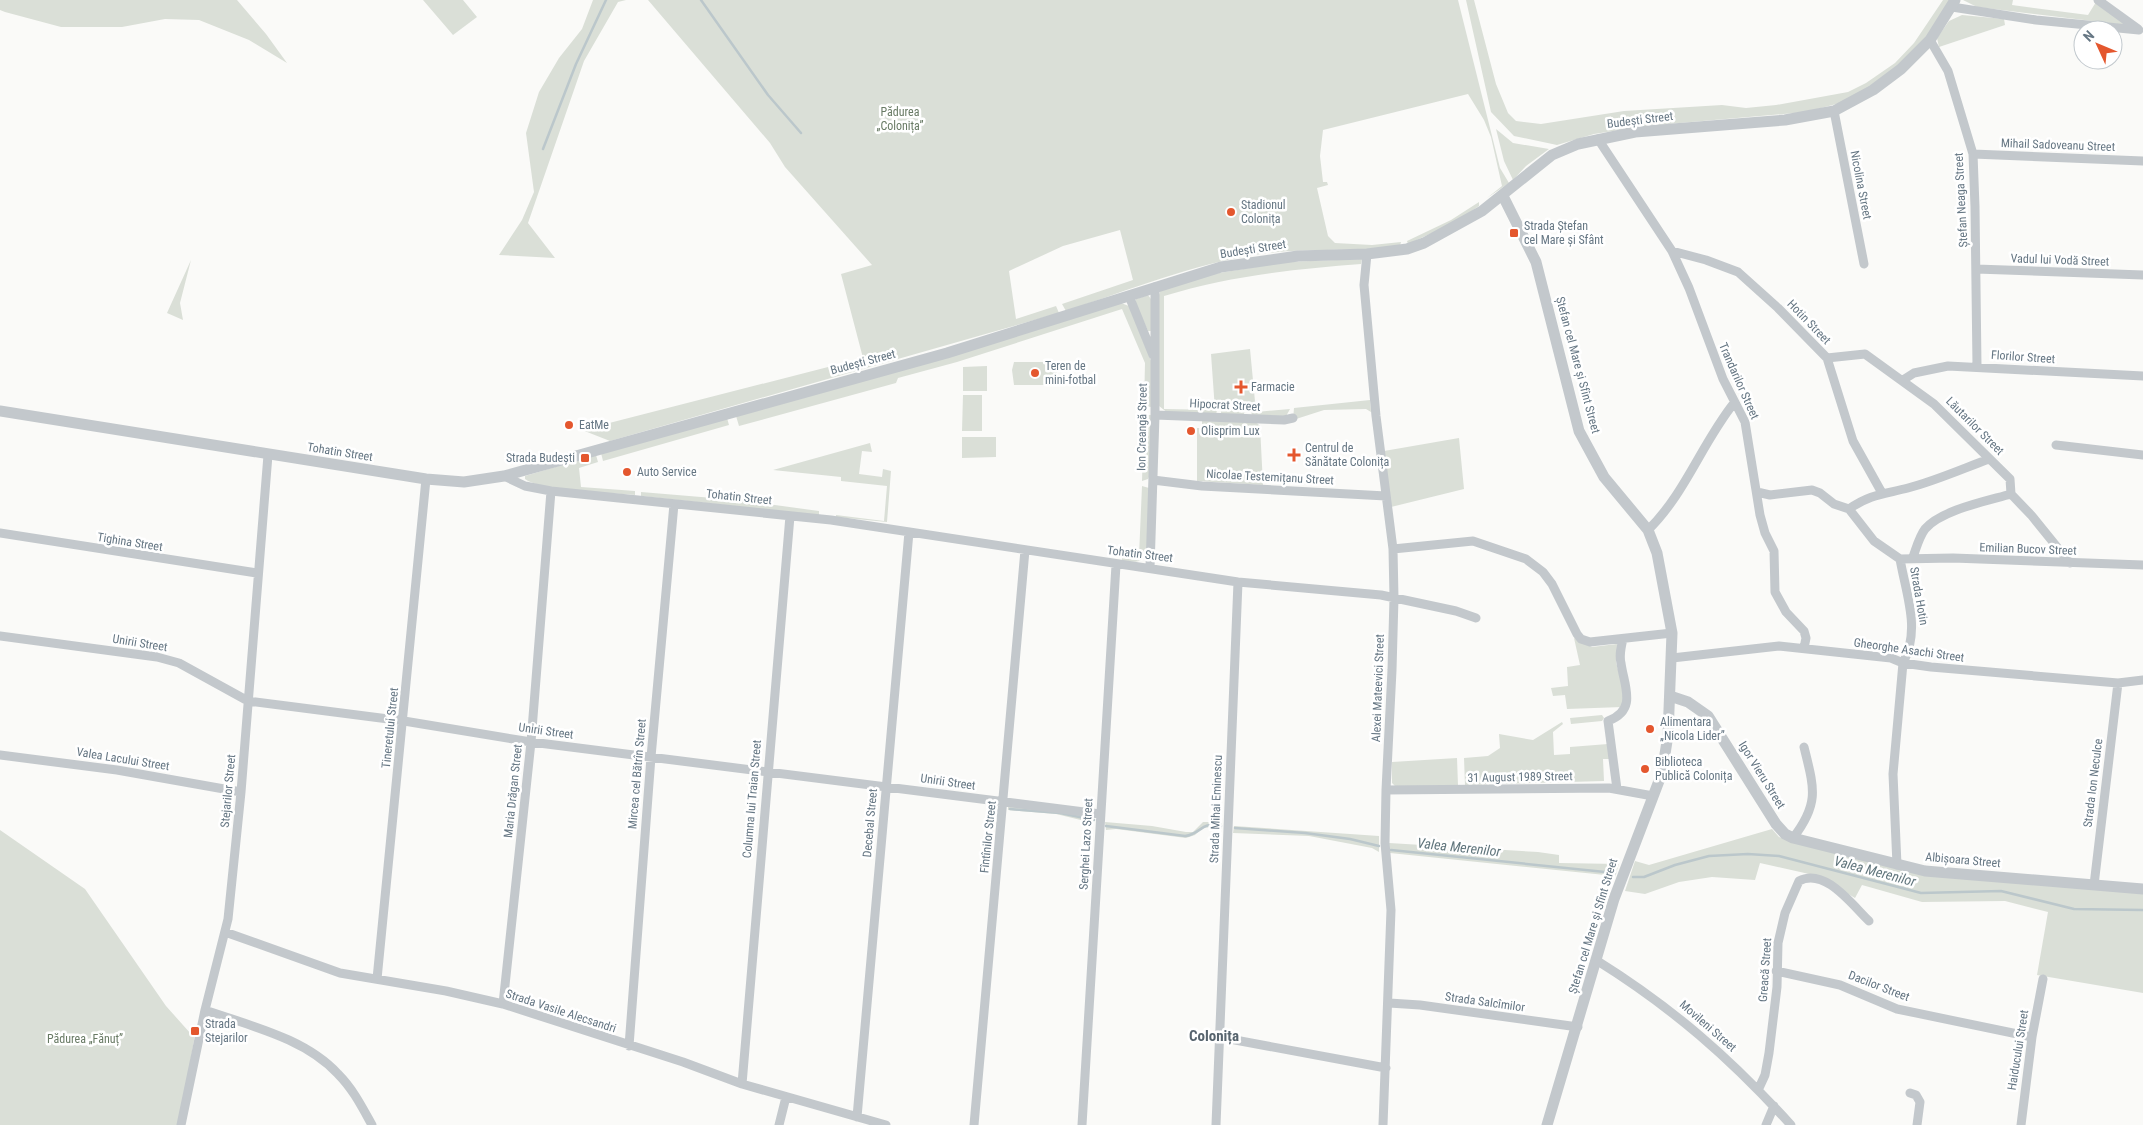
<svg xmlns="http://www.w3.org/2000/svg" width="2143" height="1125" viewBox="0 0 2143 1125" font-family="'Roboto Condensed',sans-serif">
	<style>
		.green { fill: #dadfd7 }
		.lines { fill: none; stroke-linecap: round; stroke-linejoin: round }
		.stream { stroke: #bbc7cb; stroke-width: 2.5 }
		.minor { stroke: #c3c8cc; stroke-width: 9 }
		.tertiary { stroke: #c3c8cc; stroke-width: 11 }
		.poi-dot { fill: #e4572e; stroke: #fff; stroke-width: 2 }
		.labels { text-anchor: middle; stroke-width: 5; stroke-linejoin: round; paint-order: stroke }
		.park-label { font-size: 12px; fill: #687a64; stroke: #fff }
		.street-label { font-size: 12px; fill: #657683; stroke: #fff }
		.poi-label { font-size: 12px; fill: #657683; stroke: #fff; text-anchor: start }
		.water-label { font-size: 14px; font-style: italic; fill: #60757c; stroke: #fff }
		.quarter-label { font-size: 15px; font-weight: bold; fill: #57646e; stroke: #fff }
	</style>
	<rect width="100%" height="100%" fill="#fafaf8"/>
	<!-- green -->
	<path class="green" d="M 0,0 L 237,0 L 266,34 L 287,63 L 249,40 L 199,20 L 165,19 L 122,27 L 61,27 L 5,12 L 0,10 Z
		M 423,0 L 463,0 L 477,17 L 453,35 Z
		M 593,0 L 626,0 L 618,2 L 584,61 L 528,223 L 555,258 L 499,255 L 522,220 L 534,192 L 526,133 L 539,92 L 559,58 L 582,29 Z
		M 648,0 L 1458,0 L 1500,168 L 1509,183 L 1487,198 L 1502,186 L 1491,137 L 1484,120 L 1468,94 L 1323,130 L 1320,156 L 1323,182 L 1327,182 L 1328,185 L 1317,188 L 1328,236 L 1335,243 L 1372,245 L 1401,242 L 1400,246 C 1356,252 1311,248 1267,253 C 1198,262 1132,289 1066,311 L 1062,304 L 1133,280 L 1120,230 L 1063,246 L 1009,271 L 1016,319 L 1056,306 L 1059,313 L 610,441 L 582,430 L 863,358 L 841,274 L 872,265 L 785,167 L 770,143 Z
		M 1466,0 L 1474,0 L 1496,84 L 1508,113 L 1516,121 L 1541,124 L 1624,111 L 1722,105 L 1746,108 L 1776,105 L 1848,92 L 1866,83 L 1895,63 L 1914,43 L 1943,0 L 1951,0 L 1926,38 L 1897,66 L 1865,90 L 1840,103 L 1806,112 L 1645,126 L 1594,134 L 1557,145 L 1514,136 L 1491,112 Z
		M 1963,0 L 2013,0 L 2012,5 L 2088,15 L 2096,2 L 2126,25 L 1977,7 Z
		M 1962,15 L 2004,19 L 2005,25 L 1939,47 L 1937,38 L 1949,21 Z
		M 1496,129 L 1513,143 L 1549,149 L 1526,166 L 1513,180 L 1504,161 Z
		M 1479,202 L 1479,206 L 1454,223 L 1408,244 L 1407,241 L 1451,220 Z
		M 1362,259 L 1361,264 C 1295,269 1228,276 1164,296 L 1164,409 L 1215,410 L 1211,354 L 1250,349 L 1256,412 L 1290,409 L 1285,418 L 1252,415 L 1251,412 L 1245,411 L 1243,416 L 1221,415 L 1221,410 L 1217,410 L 1216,415 L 1168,413 L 1159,406 L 1159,295 L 1161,289 L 1213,274 L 1285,262 Z
		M 191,260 L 180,303 L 183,320 L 167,313 Z
		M 1148,295 L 1151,299 L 1151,331 L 1148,331 L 1135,302 L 1136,299 Z
		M 1121,303 L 1129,306 L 1152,363 L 1151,407 L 1144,406 L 1145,363 L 1122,309 L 957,362 L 898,378 L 896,383 L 739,426 L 736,416 Z
		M 1014,362 L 1054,362 L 1054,370 L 1057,370 L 1055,385 L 1014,385 L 1012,370 Z
		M 987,366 L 987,391 L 963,391 L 963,367 Z
		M 963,395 L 982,395 L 982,431 L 962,431 Z
		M 1370,400 L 1371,412 L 1366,409 L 1324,410 L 1293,420 L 1294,408 Z
		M 1144,415 L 1152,415 L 1150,475 L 1148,479 L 1142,481 Z
		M 727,418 L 729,425 L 603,461 L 601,453 Z
		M 1202,421 L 1256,422 L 1260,426 L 1263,485 L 1197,481 L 1197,428 L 1202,428 Z
		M 962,437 L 996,437 L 996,457 L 962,458 Z
		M 1459,438 L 1464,489 L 1391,507 L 1384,451 Z
		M 870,443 L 872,452 L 862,451 L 859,474 L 882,477 L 883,469 L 891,471 L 887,522 L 836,517 L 836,515 L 884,521 L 887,486 L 841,481 L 841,477 L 773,470 Z
		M 596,455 L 598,462 L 579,468 L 581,487 L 635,491 L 635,495 C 614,493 540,491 525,479 L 525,476 Z
		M 1142,486 L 1149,488 L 1147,553 C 1141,564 1134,562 1122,561 L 1122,555 L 1139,556 Z
		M 641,492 L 737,500 L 819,511 L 819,515 L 641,496 Z
		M 1574,638 L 1592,647 L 1617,644 C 1617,649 1616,655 1616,660 C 1617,674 1630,694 1622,707 L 1567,709 L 1565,695 L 1553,696 L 1551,688 L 1568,686 L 1567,667 L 1580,665 Z
		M 1602,715 L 1604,718 L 1602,721 L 1571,724 L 1570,718 Z
		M 1562,722 L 1563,724 L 1553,732 L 1554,755 L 1570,754 L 1570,747 L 1608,744 L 1610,759 L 1603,759 L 1604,781 L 1465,785 L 1464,758 L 1488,756 L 1500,748 L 1499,734 L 1533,740 Z
		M 1457,758 L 1458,785 L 1396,787 L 1392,783 L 1392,762 Z
		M 1008,805 L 1087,814 L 1094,818 L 1093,823 L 1056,814 L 1008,810 Z
		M 1105,822 L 1152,826 L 1186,832 L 1193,832 L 1203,822 L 1222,822 L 1222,829 L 1203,827 L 1195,835 L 1186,838 L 1116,829 L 1106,830 Z
		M 1234,826 L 1379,836 L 1379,852 L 1372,848 L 1309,836 L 1233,833 Z
		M 1772,829 L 1779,837 L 1795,842 L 1915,873 L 2143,892 L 2143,993 L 2037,975 L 2048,912 L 2005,901 L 1922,902 L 1862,885 L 1855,898 L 1818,876 L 1760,863 L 1755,880 L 1712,877 L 1679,882 L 1645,894 L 1625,891 L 1635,861 L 1649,865 Z
		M 0,830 L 85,889 L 166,1006 L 191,1034 L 195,1035 L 179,1125 L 0,1125 Z
		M 1389,843 L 1538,852 L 1559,855 L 1559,863 L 1619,864 L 1615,876 L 1390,853 Z"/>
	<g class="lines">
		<!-- stream -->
		<path class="stream" d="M 701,0 L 768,95 L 801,133
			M 543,149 L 576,64 L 606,0
			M 1010,809 L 1060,813 L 1094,820
			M 1106,826 L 1185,836 C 1202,834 1200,821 1221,826
			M 1235,828 L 1305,833 L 1350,839 L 1379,846
			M 1391,850 L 1615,873
			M 1633,877 L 1644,877 L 1675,865 L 1709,856 L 1748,854 L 1779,856 L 1921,893 L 2001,891 L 2074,909 L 2143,910"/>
		<!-- minor -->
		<path class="minor" d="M 2098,0 L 2138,29
			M 1952,7 L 2036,20 L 2139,30
			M 1930,40 L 1948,71 L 1973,154 L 1975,207 L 1977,366
			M 1834,111 L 1864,264
			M 1598,139 L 1672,251 L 1689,288 L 1723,379 L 1745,422 L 1760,515 L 1765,533 L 1774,551 L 1775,592 L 1786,612 L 1804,631 L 1806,638 L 1804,648
			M 1973,154 L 2143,161
			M 1672,251 L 1706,260 L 1738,272 L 1778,308 L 1827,358 L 1853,441 L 1882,493
			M 1367,254 L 1364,285 L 1376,416 L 1393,549 L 1394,598 L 1392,670 L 1386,790 L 1385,843 L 1391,910 L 1383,1125
			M 1976,269 L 2143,275
			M 1129,296 L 1153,355
			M 1827,358 L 1865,354 L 1934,404 L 2010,479 L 2011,494 L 2032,516 L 2070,563
			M 1903,380 L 1914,373 L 1948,366 L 2143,376
			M 1155,415 L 1284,420 L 1293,418
			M 2056,445 L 2143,455
			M 504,476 L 525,486 L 551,491 L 831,520 L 1238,582 L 1381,595 L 1456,611 L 1476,618
			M 1153,480 L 1202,486 L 1386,496
			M 1757,492 L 1770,495 L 1812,490 L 1820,493 L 1834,504 L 1849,509 L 1874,541 L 1900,559 C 1906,594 1921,630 1903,663 L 1893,774 L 1897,865
			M 1849,509 C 1870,494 1885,494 1908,488 C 1935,481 1962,469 1989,459
			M 1648,530 C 1685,494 1702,443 1734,403
			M 0,533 L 257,573
			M 1393,549 L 1473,541 L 1526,559 L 1543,572 L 1552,584 L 1577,634 L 1581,639 L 1590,642 L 1672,633
			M 1913,557 C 1916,549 1919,537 1925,529 C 1941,510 1987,501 2011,494
			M 1900,559 L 1953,558 L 2143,565
			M 1150,568 L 1155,415 L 1155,287
			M 0,636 L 157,657 L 179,663 L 248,701 L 404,721 L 531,742 L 1100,814
			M 1672,658 L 1779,646 L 1891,658 L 1903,663 L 1931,667 L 2118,683 L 2143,680
			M 0,755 L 117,770 L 241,792
			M 1617,789 L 1608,721 C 1638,710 1624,686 1621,663 C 1619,655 1621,647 1623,639
			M 1386,790 L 1609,788 L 1653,796
			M 1793,838 C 1820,803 1814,788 1804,747
			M 2094,885 L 2118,683
			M 225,932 L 340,973 L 446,991 L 503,1004 L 683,1062 L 742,1084 L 886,1125
			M 1596,960 C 1673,1008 1730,1058 1791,1125
			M 1776,971 L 1840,985 L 1897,1009 L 2032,1037
			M 377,979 L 426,479
			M 1389,1003 L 1420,1005 L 1578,1027
			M 503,1004 L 531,742 L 551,491
			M 205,1010 C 250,1026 305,1038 338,1074 C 353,1089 362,1107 372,1125
			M 1219,1037 L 1386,1068
			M 629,1046 L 651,757 L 674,504
			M 742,1084 L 790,516
			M 1759,1088 L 1765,1075 L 1769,1053 L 1777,987 L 1778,943 L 1785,913 L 1799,881 C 1825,867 1852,905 1869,921
			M 1910,1093 L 1916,1095 L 1920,1102 L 1917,1125
			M 857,1117 L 909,532
			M 181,1125 L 205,1010 L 228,919 L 241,792 L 268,455
			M 779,1125 L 786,1097
			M 974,1125 L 1025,550
			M 1082,1125 L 1116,565
			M 1216,1125 L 1238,582
			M 1766,1125 L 1774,1106
			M 2021,1125 L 2032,1037 L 2043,979"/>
		<!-- tertiary -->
		<path class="tertiary" d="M 1503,196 L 1536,262 L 1579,431 L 1604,477 L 1648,530 L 1657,553 L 1672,633 L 1668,735 L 1662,773 L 1614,899 L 1547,1125
			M 0,411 L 426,479 L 464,482 L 504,476 L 947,353 L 1221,267 L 1298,256 L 1367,254 L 1407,249 L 1424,243 L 1482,211 L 1552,155 L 1578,144 L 1635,132 L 1785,120 L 1834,111 L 1873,90 L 1901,69 L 1930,40 L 1955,0
			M 1670,696 L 1688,702 L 1708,716 L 1776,824 L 1785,834 L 1793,838 L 1925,871 L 2143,889"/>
	</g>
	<!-- markers -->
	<g class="poi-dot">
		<circle cx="1231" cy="212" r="5"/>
		<rect x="1509" y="228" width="10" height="10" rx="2.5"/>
		<circle cx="1035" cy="373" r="5"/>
		<path d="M1238.5 379.5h5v5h5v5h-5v5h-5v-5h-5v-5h5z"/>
		<circle cx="569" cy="425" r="5"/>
		<circle cx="1191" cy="431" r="5"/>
		<path d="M1291.5 447.5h5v5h5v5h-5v5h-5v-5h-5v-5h5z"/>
		<rect x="580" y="453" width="10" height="10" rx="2.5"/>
		<circle cx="627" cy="472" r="5"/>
		<circle cx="1650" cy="729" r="5"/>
		<circle cx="1645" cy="769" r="5"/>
		<rect x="190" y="1026" width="10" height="10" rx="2.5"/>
	</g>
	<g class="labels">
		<!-- park labels -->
		<g class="park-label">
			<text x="900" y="116">Pădurea<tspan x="900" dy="14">„Colonița”</tspan></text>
			<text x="85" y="1043">Pădurea „Fănuț”</text>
		</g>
		<!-- street labels -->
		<g class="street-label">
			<text transform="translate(1640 120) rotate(-7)" y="4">Budești Street</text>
			<text transform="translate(2058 145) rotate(2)" y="4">Mihail Sadoveanu Street</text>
			<text transform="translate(1861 185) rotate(79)" y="4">Nicolina Street</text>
			<text transform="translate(1961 200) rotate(-93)" y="4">Ștefan Neaga Street</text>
			<text transform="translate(1253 249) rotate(-9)" y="4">Budești Street</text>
			<text transform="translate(2060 260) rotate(2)" y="4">Vadul lui Vodă Street</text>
			<text transform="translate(1809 322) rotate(46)" y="4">Hotin Street</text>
			<text transform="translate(2023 357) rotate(4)" y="4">Florilor Street</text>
			<text transform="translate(863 362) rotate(-15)" y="4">Budești Street</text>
			<text transform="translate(1578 365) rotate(75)" y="4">Ștefan cel Mare și Sfînt Street</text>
			<text transform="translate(1739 381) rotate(66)" y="4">Trandarilor Street</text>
			<text transform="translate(1225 405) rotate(3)" y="4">Hipocrat Street</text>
			<text transform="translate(1975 426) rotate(45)" y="4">Lăutarilor Street</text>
			<text transform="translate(1142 427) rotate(-89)" y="4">Ion Creangă Street</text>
			<text transform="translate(340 452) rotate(9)" y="4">Tohatin Street</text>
			<text transform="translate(1270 477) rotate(3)" y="4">Nicolae Testemițanu Street</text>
			<text transform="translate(739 497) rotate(6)" y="4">Tohatin Street</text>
			<text transform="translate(130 542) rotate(9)" y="4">Tighina Street</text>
			<text transform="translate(2028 549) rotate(2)" y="4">Emilian Bucov Street</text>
			<text transform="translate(1140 554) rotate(7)" y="4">Tohatin Street</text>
			<text transform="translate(1919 596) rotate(80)" y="4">Strada Hotin</text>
			<text transform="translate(140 643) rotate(9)" y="4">Unirii Street</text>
			<text transform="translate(1909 650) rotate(8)" y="4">Gheorghe Asachi Street</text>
			<text transform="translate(1378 688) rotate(-88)" y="4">Alexei Mateevici Street</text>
			<text transform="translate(390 728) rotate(-84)" y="4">Tineretului Street</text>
			<text transform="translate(546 731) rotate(8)" y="4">Unirii Street</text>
			<text transform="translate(123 759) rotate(9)" y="4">Valea Lacului Street</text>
			<text transform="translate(637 774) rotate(-85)" y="4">Mircea cel Bătrîn Street</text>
			<text transform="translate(1762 775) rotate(58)" y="4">Igor Vieru Street</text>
			<text transform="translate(1520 777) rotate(-1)" y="4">31 August 1989 Street</text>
			<text transform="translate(948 782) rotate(8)" y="4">Unirii Street</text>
			<text transform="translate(2093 783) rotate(-83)" y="4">Strada Ion Neculce</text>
			<text transform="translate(228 791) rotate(-85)" y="4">Stejarilor Street</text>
			<text transform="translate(513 791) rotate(-84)" y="4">Maria Drăgan Street</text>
			<text transform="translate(752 799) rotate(-85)" y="4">Columna lui Traian Street</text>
			<text transform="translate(1216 809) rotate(-88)" y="4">Strada Mihai Eminescu</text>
			<text transform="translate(870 823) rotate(-85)" y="4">Decebal Street</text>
			<text transform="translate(988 837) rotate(-84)" y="4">Fîntînilor Street</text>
			<text transform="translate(1086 844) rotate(-87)" y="4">Serghei Lazo Street</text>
			<text transform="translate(1963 860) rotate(5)" y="4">Albișoara Street</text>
			<text transform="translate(1593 926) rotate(-73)" y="4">Ștefan cel Mare și Sfînt Street</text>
			<text transform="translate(1765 970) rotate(-86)" y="4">Greacă Street</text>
			<text transform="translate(1879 986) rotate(21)" y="4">Dacilor Street</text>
			<text transform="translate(1485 1002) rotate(8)" y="4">Strada Salcîmilor</text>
			<text transform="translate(561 1011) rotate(18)" y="4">Strada Vasile Alecsandri</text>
			<text transform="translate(1708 1026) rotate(41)" y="4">Movileni Street</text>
			<text transform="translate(2018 1050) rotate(-81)" y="4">Haiducului Street</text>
		</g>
		<!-- poi labels -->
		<g class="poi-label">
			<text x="1241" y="209">Stadionul<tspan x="1241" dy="14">Colonița</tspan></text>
			<text x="1524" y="230">Strada Ștefan<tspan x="1524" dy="14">cel Mare și Sfânt</tspan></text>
			<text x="1045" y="370">Teren de<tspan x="1045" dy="14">mini-fotbal</tspan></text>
			<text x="1251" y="391">Farmacie</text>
			<text x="579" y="429">EatMe</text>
			<text x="1201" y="435">Olisprim Lux</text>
			<text x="1305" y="452">Centrul de<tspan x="1305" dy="14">Sănătate Colonița</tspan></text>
			<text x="575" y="462" text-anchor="end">Strada Budești</text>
			<text x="637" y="476">Auto Service</text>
			<text x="1660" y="726">Alimentara<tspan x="1660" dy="14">„Nicola Lider”</tspan></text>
			<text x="1655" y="766">Biblioteca<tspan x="1655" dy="14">Publică Colonița</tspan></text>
			<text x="205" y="1028">Strada<tspan x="205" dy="14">Stejarilor</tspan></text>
		</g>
		<!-- water labels -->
		<g class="water-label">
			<text transform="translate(1459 847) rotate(6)" y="5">Valea Merenilor</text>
			<text transform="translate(1875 871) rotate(15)" y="5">Valea Merenilor</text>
		</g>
		<!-- quarter labels -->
		<g class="quarter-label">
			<text x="1214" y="1041">Colonița</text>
		</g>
	</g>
	<!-- north arrow -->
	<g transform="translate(2098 45) rotate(314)"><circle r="24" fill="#ffffff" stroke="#c1c8cd"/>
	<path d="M0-4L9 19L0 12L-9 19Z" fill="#e4572e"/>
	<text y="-8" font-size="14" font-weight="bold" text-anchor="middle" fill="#657683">N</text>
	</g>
</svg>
